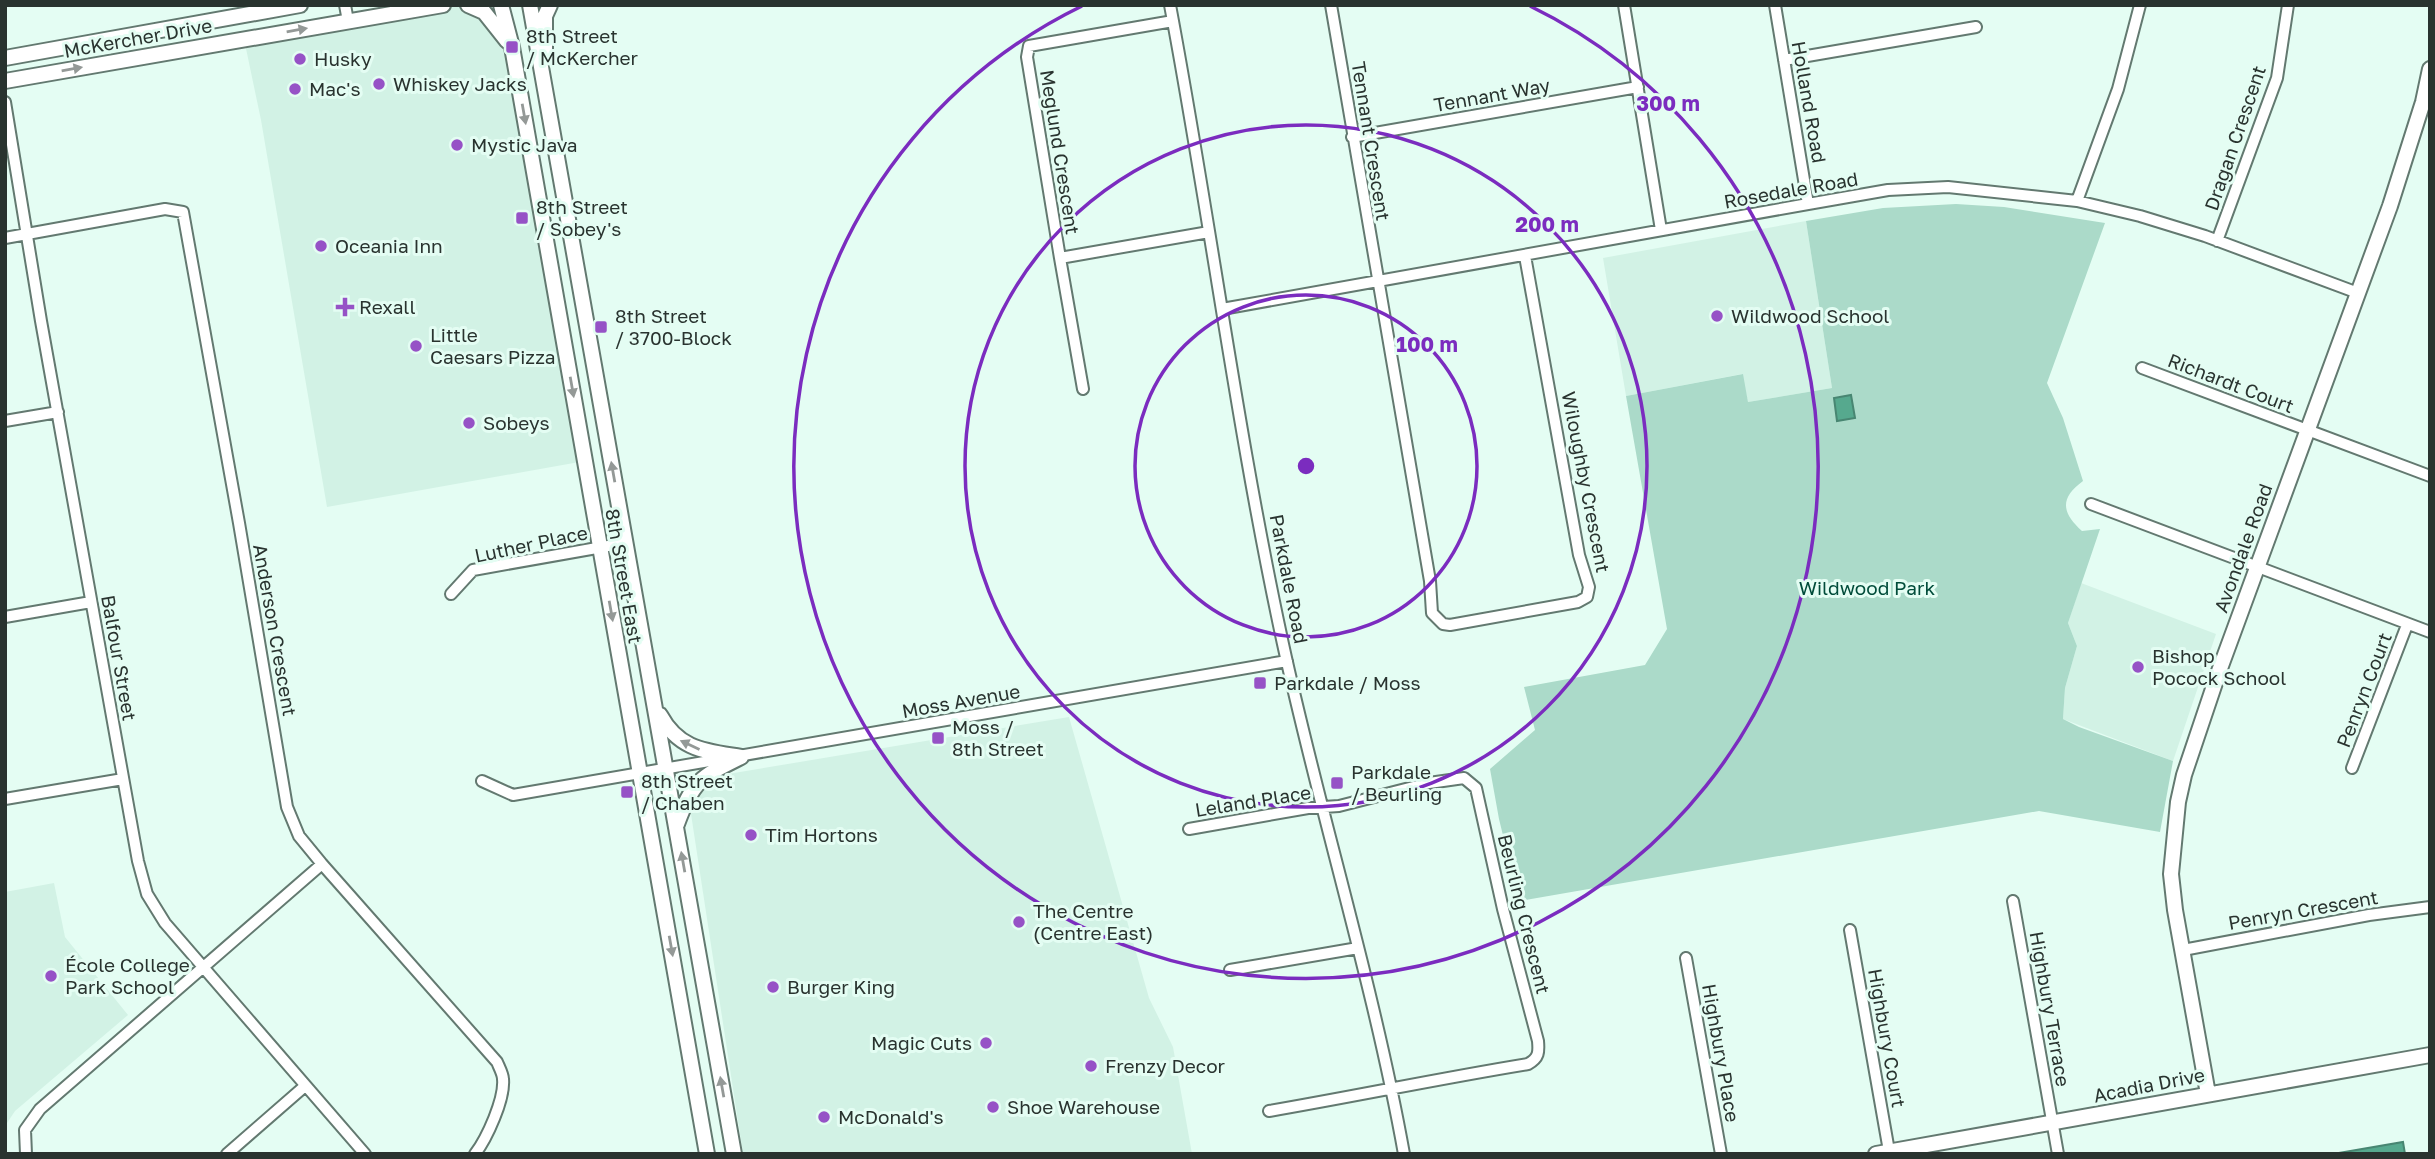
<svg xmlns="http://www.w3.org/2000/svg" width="2435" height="1159" viewBox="0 0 2435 1159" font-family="'Golos Text',sans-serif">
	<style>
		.built { fill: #d2f2e5 }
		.green { fill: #abdac9 }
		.water { fill: #56a98e; stroke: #488672; stroke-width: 2 }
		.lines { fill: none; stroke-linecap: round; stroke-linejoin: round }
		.street-casing { stroke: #637970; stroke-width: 14 }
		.secondary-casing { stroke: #637970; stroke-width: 18 }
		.street { stroke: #fff; stroke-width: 10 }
		.secondary { stroke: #fff; stroke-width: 14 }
		.oneway { fill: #949997 }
		.ring { fill: none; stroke: #7b2cbf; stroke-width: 3.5 }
		.poi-dot { fill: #9652c6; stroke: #e4fdf3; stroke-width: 2.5 }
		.labels { text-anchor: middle; stroke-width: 6; stroke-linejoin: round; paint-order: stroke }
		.poi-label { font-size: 19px; fill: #29332f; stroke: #e4fdf3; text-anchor: start }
		.street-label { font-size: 19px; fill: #29332f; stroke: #e4fdf3 }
		.park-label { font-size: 19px; fill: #014c3a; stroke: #e4fdf3 }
		.centre { fill: #7b2cbf; stroke: #e4fdf3; stroke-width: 3.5 }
		.ring-label { font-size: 21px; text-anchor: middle; font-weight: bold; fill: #7b2cbf; stroke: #e4fdf3; stroke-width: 6; stroke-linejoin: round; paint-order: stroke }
	</style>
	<rect width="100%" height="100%" fill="#e4fdf3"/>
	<!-- built -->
	<path class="built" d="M 443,5 L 468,5 L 512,47 L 585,461 L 327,507 L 261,120 L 244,39 Z
		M 1806,221 L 1832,388 L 1748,402 L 1742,374 L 1626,396 L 1603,258 Z
		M 2081,583 L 2216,634 L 2173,761 L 2063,719 L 2065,688 L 2077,646 L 2068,623 Z
		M 1069,717 L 1149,998 L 1173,1047 L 1192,1154 L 743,1154 L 691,814 L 696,795 L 722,775 Z
		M 54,883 L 65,937 L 128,1015 L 15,1111 L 5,1126 L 5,892 Z"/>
	<!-- green -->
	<path class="green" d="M 1956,204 L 2004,207 L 2105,223 L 2047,383 L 2063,418 L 2083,481 C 2060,498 2061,512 2082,531 L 2100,529 L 2068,623 L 2077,646 L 2065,688 L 2063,719 L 2079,727 L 2173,761 L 2160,832 L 2039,811 L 1519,901 L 1499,819 L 1490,769 L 1535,730 L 1524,687 L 1645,665 L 1667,629 L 1626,396 L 1743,374 L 1748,402 L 1832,388 L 1806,221 L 1883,208 Z"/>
	<!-- water -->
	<path class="water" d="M 1851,395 L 1855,418 L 1837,421 L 1834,398 Z
		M 2403,1142 L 2405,1154 L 2333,1154 Z"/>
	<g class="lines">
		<defs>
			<path id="street" d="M 345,5 L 348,21
				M 1170,5 C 1210,217 1237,432 1283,644 C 1320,814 1373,982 1404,1154
				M 1331,5 L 1430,581 L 1432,613 L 1443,624 L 1450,625 L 1578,602 L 1587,597 L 1589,587 L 1579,555 L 1525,256
				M 1624,5 L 1661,230
				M 1775,5 L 1808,204
				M 1173,21 L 1029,46 L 1027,57 L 1060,258 L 1209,232
				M 1784,60 L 1976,27
				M 5,102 L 41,321 L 138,861 L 147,894 L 165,923 L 365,1154
				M 1352,137 L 1638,87
				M 2077,201 L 2118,89 L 2140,5
				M 5,238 L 165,209 L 183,212 L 239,523 L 287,807 L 299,836 L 322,864 L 497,1062 C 499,1067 503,1074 503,1079 C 505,1099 487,1138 475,1154
				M 2217,241 L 2277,78 L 2288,5
				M 1060,258 L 1083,389
				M 1222,309 L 1808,204 L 1888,190 L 1948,187 L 2077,201 L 2140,216 L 2205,236 L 2358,293
				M 2142,368 L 2430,476
				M 5,421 L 58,412
				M 2091,504 L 2430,632
				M 451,594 L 473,570 L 625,543
				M 5,617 L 91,602
				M 2352,768 L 2407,625
				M 482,781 L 513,795 L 1287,661
				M 5,799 L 123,779
				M 1189,829 L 1308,808 L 1339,806 L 1429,783 L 1464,778 L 1476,788 L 1503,909 L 1538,1041 C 1539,1052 1539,1058 1528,1064 C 1442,1078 1356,1096 1269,1111
				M 2013,901 L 2058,1154
				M 1850,930 L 1889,1151
				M 2183,950 L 2369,915 L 2430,907
				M 1686,958 L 1721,1154
				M 1230,970 L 1358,948
				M 26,1154 L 25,1130 L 40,1109 L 322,864
				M 227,1154 L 305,1086"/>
			<path id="secondary" d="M 468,5 L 484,12 L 507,41
				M 501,5 L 512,47 L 707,1154
				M 530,5 L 734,1154
				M 545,50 L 545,16 L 550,5
				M 5,58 L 300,5
				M 5,81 L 443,5
				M 660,715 C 679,750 705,751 741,757
				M 677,824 C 693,780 701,777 741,757
				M 2208,1094 L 2175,910 L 2171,874 L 2178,802 L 2184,775 L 2218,674 L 2390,206 L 2423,102 L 2430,69
				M 1876,1154 L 2430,1055"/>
		</defs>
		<!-- street casing -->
		<use href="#street" class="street-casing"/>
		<!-- secondary casing -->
		<use href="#secondary" class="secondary-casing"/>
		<!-- street -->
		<use href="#street" class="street"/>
		<!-- secondary -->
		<use href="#secondary" class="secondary"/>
	</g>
	<!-- one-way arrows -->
	<defs><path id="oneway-solid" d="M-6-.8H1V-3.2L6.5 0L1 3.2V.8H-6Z" transform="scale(1.75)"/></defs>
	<g class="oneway">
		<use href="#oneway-solid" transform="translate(297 30) rotate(-10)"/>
		<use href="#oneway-solid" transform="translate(72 69) rotate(-10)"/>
		<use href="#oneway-solid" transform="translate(524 114) rotate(80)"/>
		<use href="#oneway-solid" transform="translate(572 387) rotate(80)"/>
		<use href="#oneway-solid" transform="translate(613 472) rotate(-100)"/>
		<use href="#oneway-solid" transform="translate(611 611) rotate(80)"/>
		<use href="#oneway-solid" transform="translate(690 745) rotate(-155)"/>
		<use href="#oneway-solid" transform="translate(683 862) rotate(-100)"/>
		<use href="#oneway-solid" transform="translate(671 946) rotate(80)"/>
		<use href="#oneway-solid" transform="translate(722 1087) rotate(-100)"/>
	</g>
	<!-- distance rings -->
	<g class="ring">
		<circle cx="1306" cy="466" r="171"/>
		<circle cx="1306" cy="466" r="341"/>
		<path d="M1530 6A512 512 0 1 1 1082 6"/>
	</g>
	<!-- markers -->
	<g class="poi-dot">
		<rect x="505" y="40" width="14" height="14" rx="3.5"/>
		<circle cx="300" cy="59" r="7"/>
		<circle cx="379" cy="84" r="7"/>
		<circle cx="295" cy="89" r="7"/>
		<circle cx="457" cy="145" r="7"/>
		<rect x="515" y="211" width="14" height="14" rx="3.5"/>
		<circle cx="321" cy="246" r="7"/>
		<path d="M341.5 296.5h7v7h7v7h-7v7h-7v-7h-7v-7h7z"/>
		<circle cx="1717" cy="316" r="7"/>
		<rect x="594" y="320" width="14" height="14" rx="3.5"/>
		<circle cx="416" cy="346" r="7"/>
		<circle cx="469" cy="423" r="7"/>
		<circle cx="2138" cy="667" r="7"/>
		<rect x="1253" y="676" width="14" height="14" rx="3.5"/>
		<rect x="931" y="731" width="14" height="14" rx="3.5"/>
		<rect x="1330" y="776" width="14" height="14" rx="3.5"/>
		<rect x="620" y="785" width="14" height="14" rx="3.5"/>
		<circle cx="751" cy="835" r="7"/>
		<circle cx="1019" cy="922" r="7"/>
		<circle cx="51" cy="976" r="7"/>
		<circle cx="773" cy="987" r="7"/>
		<circle cx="986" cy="1043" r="7"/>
		<circle cx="1091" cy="1066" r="7"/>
		<circle cx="993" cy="1107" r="7"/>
		<circle cx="824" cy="1117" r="7"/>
	</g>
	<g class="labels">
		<!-- poi labels -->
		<g class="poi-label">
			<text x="526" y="43">8th Street<tspan x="526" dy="22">/ McKercher</tspan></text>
			<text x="314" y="66">Husky</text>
			<text x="393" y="91">Whiskey Jacks</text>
			<text x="309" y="96">Mac's</text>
			<text x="471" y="152">Mystic Java</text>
			<text x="536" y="214">8th Street<tspan x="536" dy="22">/ Sobey's</tspan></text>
			<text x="335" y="253">Oceania Inn</text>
			<text x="359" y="314">Rexall</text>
			<text x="615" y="323">8th Street<tspan x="615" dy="22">/ 3700-Block</tspan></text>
			<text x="1731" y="323">Wildwood School</text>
			<text x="430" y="342">Little<tspan x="430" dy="22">Caesars Pizza</tspan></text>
			<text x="483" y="430">Sobeys</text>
			<text x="2152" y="663">Bishop<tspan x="2152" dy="22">Pocock School</tspan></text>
			<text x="1274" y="690">Parkdale / Moss</text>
			<text x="952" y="734">Moss /<tspan x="952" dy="22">8th Street</tspan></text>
			<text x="1351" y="779">Parkdale<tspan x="1351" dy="22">/ Beurling</tspan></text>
			<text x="641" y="788">8th Street<tspan x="641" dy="22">/ Chaben</tspan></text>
			<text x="765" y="842">Tim Hortons</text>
			<text x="1033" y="918">The Centre<tspan x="1033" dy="22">(Centre East)</tspan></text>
			<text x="65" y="972">École College<tspan x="65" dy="22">Park School</tspan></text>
			<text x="787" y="994">Burger King</text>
			<text x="972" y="1050" text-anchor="end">Magic Cuts</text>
			<text x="1105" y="1073">Frenzy Decor</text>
			<text x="1007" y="1114">Shoe Warehouse</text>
			<text x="838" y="1124">McDonald's</text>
		</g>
		<!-- street labels -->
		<g class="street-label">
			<text transform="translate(138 38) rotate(-10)" y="7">McKercher Drive</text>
			<text transform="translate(1492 95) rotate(-10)" y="7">Tennant Way</text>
			<text transform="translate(1809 102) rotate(80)" y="7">Holland Road</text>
			<text transform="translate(2235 138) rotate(-71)" y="7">Dragan Crescent</text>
			<text transform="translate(1371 141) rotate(81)" y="7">Tennant Crescent</text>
			<text transform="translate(1060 152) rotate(81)" y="7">Meglund Crescent</text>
			<text transform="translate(1791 190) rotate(-10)" y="7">Rosedale Road</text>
			<text transform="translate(2231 383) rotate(21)" y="7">Richardt Court</text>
			<text transform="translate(1586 482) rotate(79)" y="7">Wiloughby Crescent</text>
			<text transform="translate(531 544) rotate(-12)" y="7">Luther Place</text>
			<text transform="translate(2243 548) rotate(-70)" y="7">Avondale Road</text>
			<text transform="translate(624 576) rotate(80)" y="7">8th Street East</text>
			<text transform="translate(1289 579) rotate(79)" y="7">Parkdale Road</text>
			<text transform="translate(275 630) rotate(80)" y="7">Anderson Crescent</text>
			<text transform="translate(119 658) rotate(80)" y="7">Balfour Street</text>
			<text transform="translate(2364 690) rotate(-69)" y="7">Penryn Court</text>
			<text transform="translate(961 701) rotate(-10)" y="7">Moss Avenue</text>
			<text transform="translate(1253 801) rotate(-9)" y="7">Leland Place</text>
			<text transform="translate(2303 910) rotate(-10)" y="7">Penryn Crescent</text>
			<text transform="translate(1524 914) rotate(76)" y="7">Beurling Crescent</text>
			<text transform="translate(2050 1009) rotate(80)" y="7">Highbury Terrace</text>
			<text transform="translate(1887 1038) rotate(80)" y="7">Highbury Court</text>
			<text transform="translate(1721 1053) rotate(80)" y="7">Highbury Place</text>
			<text transform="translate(2149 1085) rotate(-11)" y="7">Acadia Drive</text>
		</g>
		<!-- park labels -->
		<g class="park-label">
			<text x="1867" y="595">Wildwood Park</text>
		</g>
	</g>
	<circle cx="1306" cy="466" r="10" class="centre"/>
	<g class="ring-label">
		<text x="1668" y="111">300 m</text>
		<text x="1547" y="232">200 m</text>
		<text x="1427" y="352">100 m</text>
	</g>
	<!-- border -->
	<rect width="2435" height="1159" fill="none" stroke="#29332f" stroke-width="14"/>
</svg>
